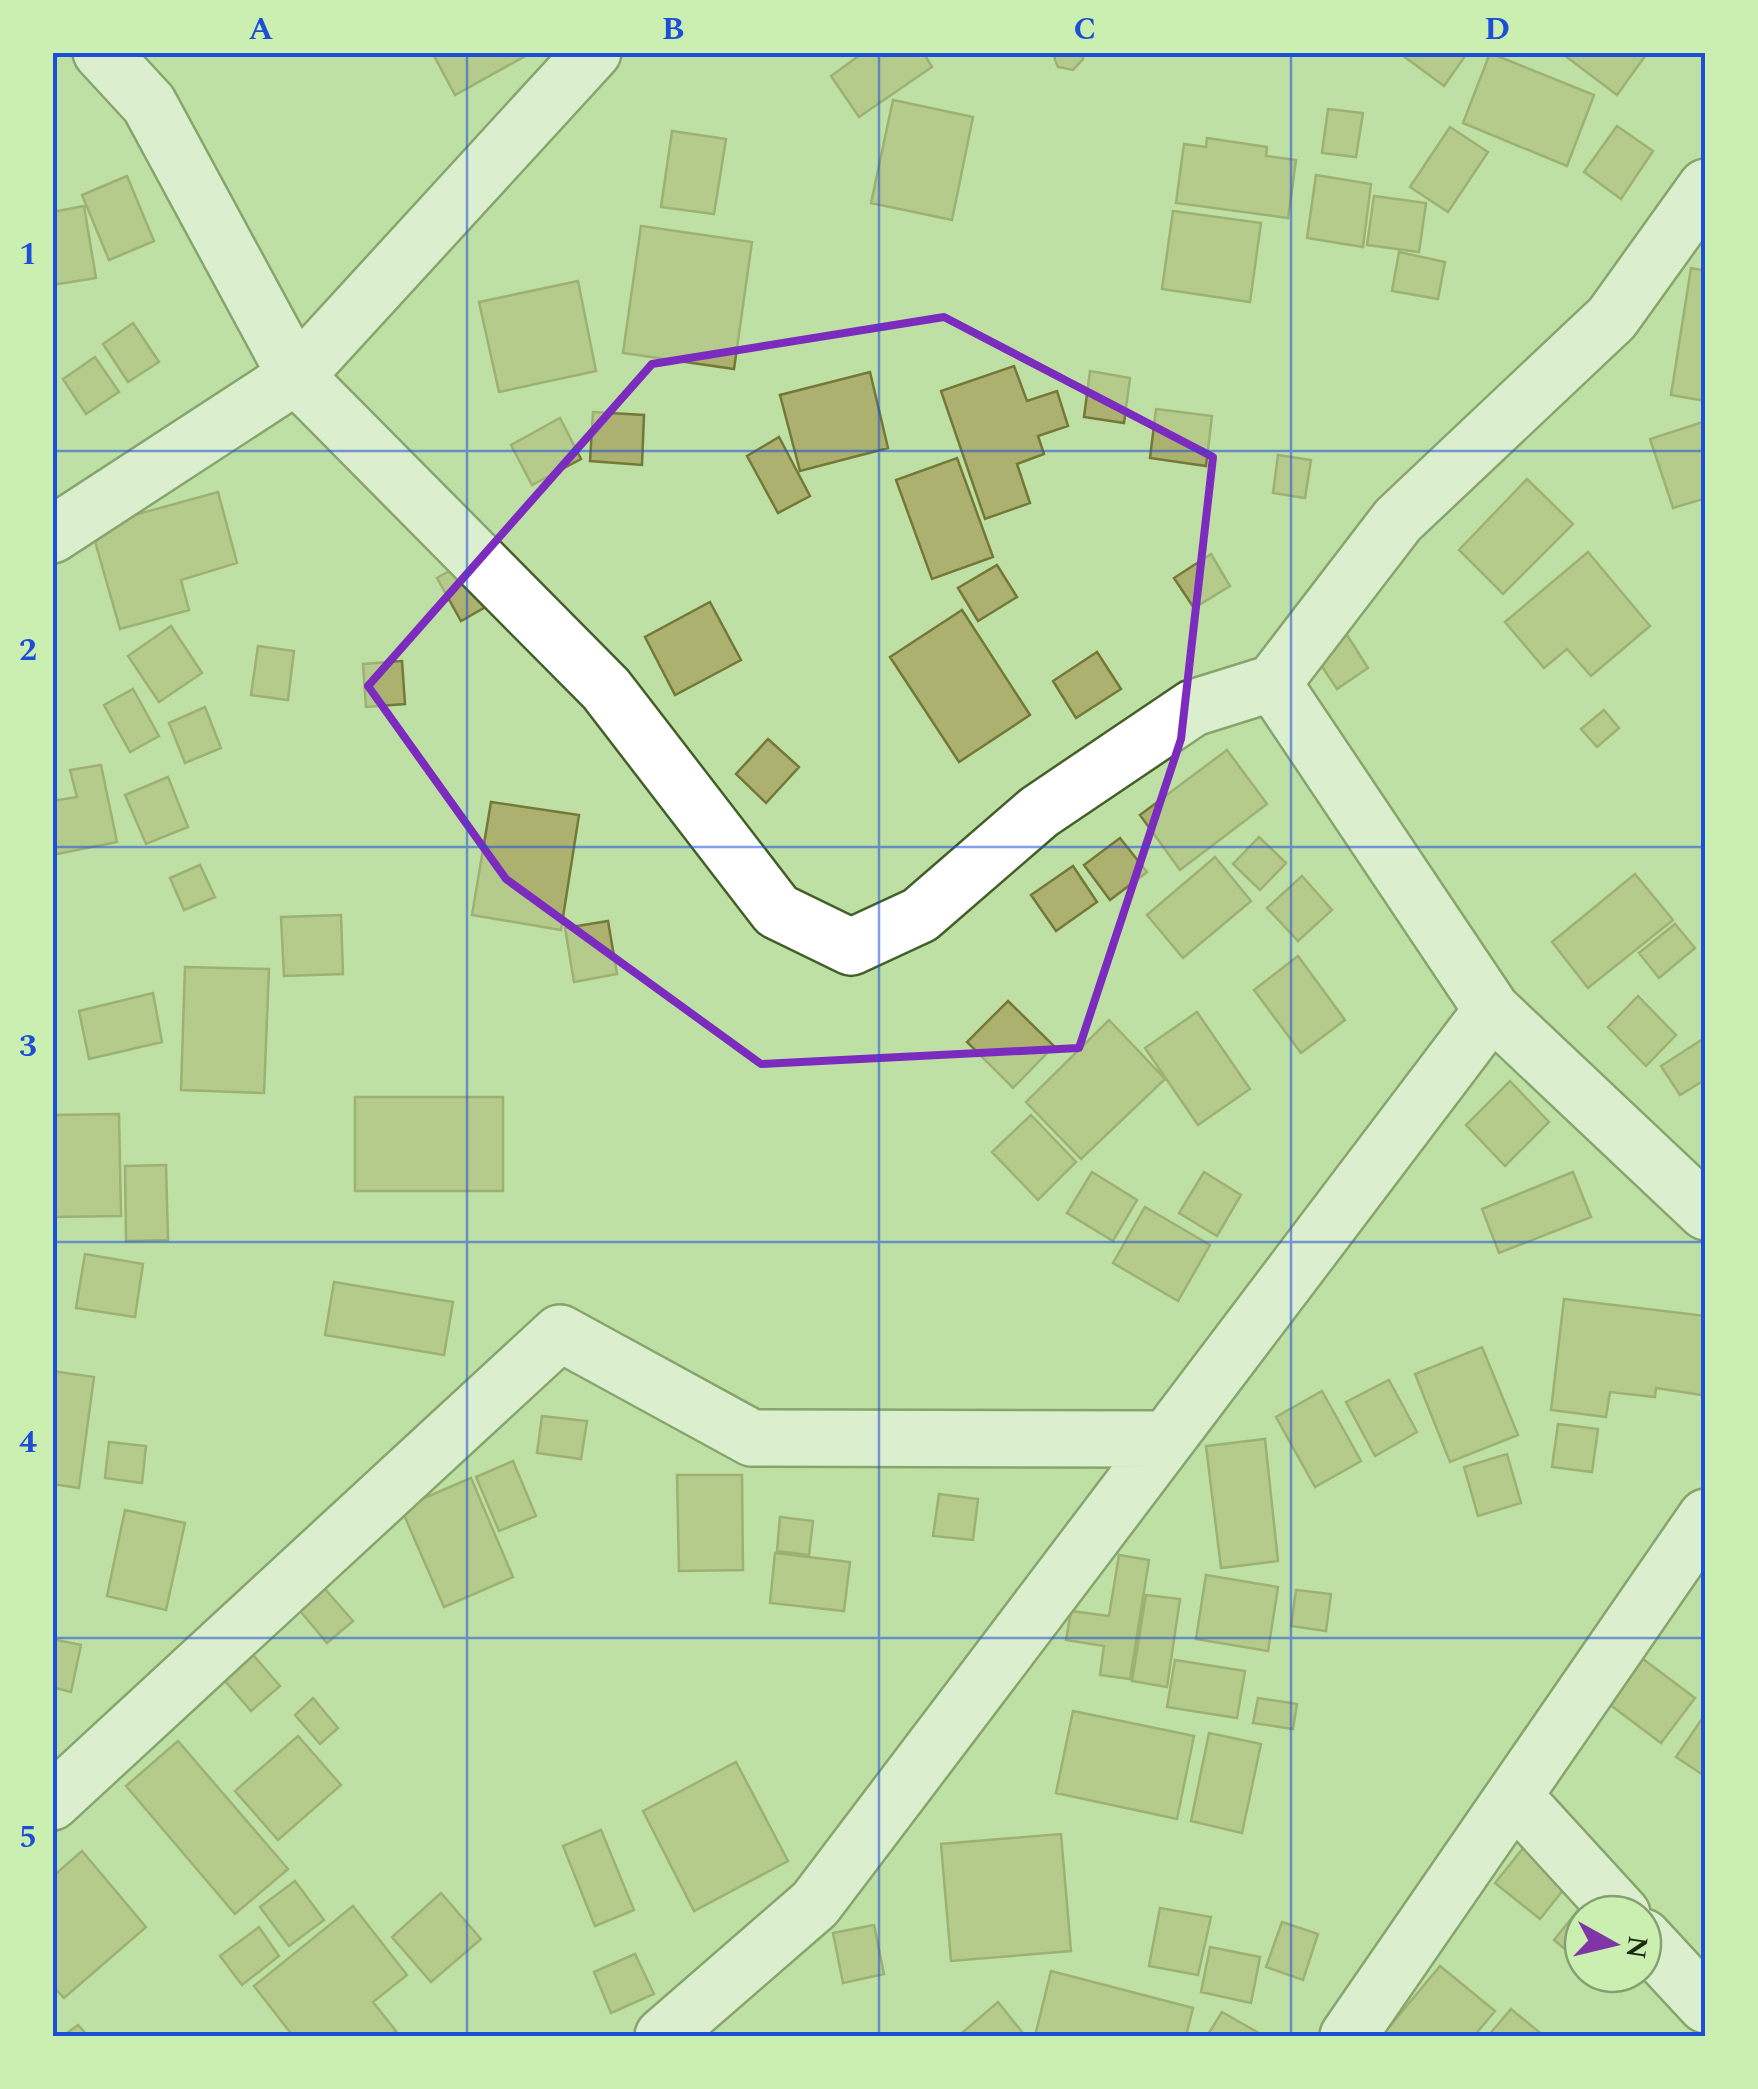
<svg xmlns="http://www.w3.org/2000/svg" width="1758" height="2089" viewBox="0 0 1758 2089" font-family="Spectral,serif">
	<style>
		.building { fill: #acb16f; stroke: #757938; stroke-width: 2.5 }
		.lines { fill: none; stroke-linecap: round; stroke-linejoin: round }
		.minor-casing { stroke: #436029; stroke-width: 60 }
		.minor { stroke: #fff; stroke-width: 55 }
		.marked { fill: none; stroke: #7b2cbf; stroke-width: 8; stroke-linejoin: round }
		.grid { fill: none; stroke: #1d4ed8; stroke-width: 2.5; stroke-opacity: 0.55 }
		.neatline { fill: none; stroke: #1d4ed8; stroke-width: 4 }
		.grid-label { font-size: 32px; text-anchor: middle; font-weight: bold; fill: #1d4ed8 }
	</style>
	<rect width="100%" height="100%" fill="#bee0a4"/>
	<!-- building -->
	<path class="building" d="M 432,52 L 528,52 L 529,54 L 455,95 Z
		M 864,52 L 923,52 L 932,67 L 859,117 L 831,76 Z
		M 1083,52 L 1083,59 L 1073,70 L 1058,67 L 1055,60 L 1054,52 Z
		M 1398,52 L 1468,52 L 1444,86 Z
		M 1560,52 L 1648,52 L 1617,95 Z
		M 1490,53 L 1594,95 L 1567,166 L 1463,123 Z
		M 893,100 L 973,117 L 952,220 L 871,203 Z
		M 1328,109 L 1363,113 L 1356,157 L 1322,153 Z
		M 1617,126 L 1653,151 L 1621,199 L 1584,172 Z
		M 1450,127 L 1488,152 L 1448,212 L 1410,187 Z
		M 672,131 L 726,139 L 714,214 L 661,207 Z
		M 1207,138 L 1267,147 L 1266,156 L 1296,160 L 1288,218 L 1176,203 L 1184,144 L 1206,147 Z
		M 1316,175 L 1371,184 L 1363,247 L 1307,238 Z
		M 127,176 L 154,241 L 109,260 L 82,195 Z
		M 1374,196 L 1426,203 L 1419,252 L 1367,245 Z
		M 84,206 L 96,278 L 52,285 L 52,212 Z
		M 1173,211 L 1261,223 L 1250,302 L 1162,289 Z
		M 641,226 L 752,242 L 734,369 L 623,353 Z
		M 1399,252 L 1445,262 L 1438,299 L 1392,291 Z
		M 1691,268 L 1706,271 L 1706,401 L 1671,395 Z
		M 578,281 L 596,371 L 499,392 L 479,302 Z
		M 133,323 L 159,362 L 128,382 L 103,344 Z
		M 95,357 L 119,392 L 86,414 L 63,379 Z
		M 1014,366 L 1027,401 L 1057,391 L 1068,426 L 1038,436 L 1044,454 L 1017,464 L 1030,503 L 985,519 L 941,391 Z
		M 1090,371 L 1130,378 L 1124,423 L 1084,417 Z
		M 870,372 L 888,448 L 800,471 L 780,395 Z
		M 1156,409 L 1212,416 L 1206,466 L 1150,458 Z
		M 593,412 L 644,415 L 642,465 L 590,461 Z
		M 560,418 L 581,459 L 532,485 L 511,445 Z
		M 1706,421 L 1706,498 L 1673,508 L 1650,439 Z
		M 779,437 L 810,496 L 778,513 L 747,456 Z
		M 1278,455 L 1311,460 L 1305,498 L 1273,493 Z
		M 957,458 L 993,557 L 932,579 L 896,480 Z
		M 1527,479 L 1573,524 L 1503,594 L 1459,550 Z
		M 218,492 L 237,563 L 181,580 L 189,610 L 120,629 L 91,527 Z
		M 1588,552 L 1650,626 L 1591,676 L 1567,649 L 1544,668 L 1505,622 Z
		M 1211,554 L 1230,586 L 1194,608 L 1174,578 Z
		M 471,559 L 496,601 L 461,621 L 437,578 Z
		M 997,565 L 1017,597 L 978,621 L 958,588 Z
		M 710,602 L 741,660 L 675,695 L 645,637 Z
		M 962,610 L 1030,715 L 959,762 L 890,657 Z
		M 171,626 L 202,673 L 159,702 L 128,656 Z
		M 1347,635 L 1368,668 L 1337,689 L 1315,656 Z
		M 258,646 L 294,651 L 288,700 L 251,695 Z
		M 1097,652 L 1121,689 L 1076,718 L 1053,681 Z
		M 402,661 L 405,704 L 366,707 L 363,664 Z
		M 133,689 L 159,736 L 130,752 L 104,705 Z
		M 205,707 L 221,748 L 185,763 L 169,723 Z
		M 1604,710 L 1619,728 L 1597,747 L 1581,729 Z
		M 768,739 L 799,767 L 766,803 L 736,774 Z
		M 1227,750 L 1267,804 L 1180,870 L 1140,815 Z
		M 101,765 L 117,842 L 52,855 L 52,801 L 77,797 L 70,770 Z
		M 168,777 L 188,827 L 146,844 L 125,795 Z
		M 491,802 L 579,815 L 561,930 L 472,915 Z
		M 1259,837 L 1286,863 L 1260,890 L 1233,864 Z
		M 1120,838 L 1147,872 L 1110,900 L 1084,865 Z
		M 1215,857 L 1251,901 L 1183,958 L 1147,915 Z
		M 200,865 L 215,897 L 184,910 L 170,878 Z
		M 1073,866 L 1097,902 L 1056,931 L 1031,895 Z
		M 1635,874 L 1673,920 L 1588,988 L 1552,942 Z
		M 1302,876 L 1332,910 L 1298,941 L 1267,908 Z
		M 341,915 L 343,974 L 284,976 L 281,917 Z
		M 608,921 L 617,974 L 574,982 L 565,928 Z
		M 1675,924 L 1695,948 L 1659,978 L 1639,953 Z
		M 1298,956 L 1345,1020 L 1301,1053 L 1254,990 Z
		M 185,967 L 269,969 L 264,1093 L 181,1090 Z
		M 153,993 L 162,1042 L 89,1059 L 79,1011 Z
		M 1638,996 L 1676,1035 L 1646,1066 L 1608,1027 Z
		M 1008,1001 L 1054,1046 L 1013,1088 L 967,1042 Z
		M 1197,1012 L 1250,1089 L 1198,1125 L 1145,1048 Z
		M 1109,1020 L 1165,1079 L 1081,1159 L 1026,1102 Z
		M 1706,1037 L 1706,1079 L 1680,1095 L 1661,1066 Z
		M 1510,1081 L 1549,1122 L 1505,1166 L 1466,1125 Z
		M 355,1097 L 503,1097 L 503,1191 L 355,1191 Z
		M 119,1114 L 121,1216 L 52,1217 L 52,1115 Z
		M 1031,1115 L 1076,1162 L 1038,1200 L 992,1152 Z
		M 166,1165 L 168,1240 L 126,1241 L 125,1166 Z
		M 1092,1172 L 1137,1200 L 1113,1241 L 1067,1213 Z
		M 1204,1172 L 1241,1195 L 1217,1236 L 1179,1213 Z
		M 1573,1172 L 1591,1217 L 1499,1253 L 1482,1209 Z
		M 1145,1207 L 1210,1245 L 1178,1301 L 1113,1263 Z
		M 85,1254 L 143,1264 L 135,1317 L 76,1308 Z
		M 334,1282 L 453,1302 L 444,1355 L 325,1335 Z
		M 1564,1299 L 1706,1316 L 1702,1395 L 1656,1388 L 1655,1397 L 1610,1392 L 1606,1417 L 1551,1410 Z
		M 1482,1347 L 1518,1435 L 1450,1462 L 1415,1374 Z
		M 52,1371 L 94,1377 L 79,1488 L 52,1484 Z
		M 1389,1380 L 1417,1432 L 1375,1456 L 1346,1402 Z
		M 1322,1391 L 1361,1461 L 1315,1487 L 1276,1417 Z
		M 542,1416 L 587,1421 L 581,1459 L 537,1453 Z
		M 1558,1424 L 1598,1429 L 1592,1472 L 1552,1467 Z
		M 1265,1439 L 1278,1561 L 1221,1568 L 1206,1446 Z
		M 109,1442 L 146,1446 L 142,1483 L 105,1478 Z
		M 1507,1454 L 1521,1503 L 1478,1516 L 1464,1467 Z
		M 513,1461 L 536,1516 L 499,1531 L 476,1477 Z
		M 677,1475 L 742,1475 L 743,1570 L 679,1571 Z
		M 471,1478 L 513,1577 L 444,1607 L 401,1508 Z
		M 939,1494 L 978,1499 L 973,1540 L 933,1536 Z
		M 125,1510 L 185,1523 L 166,1610 L 107,1596 Z
		M 780,1517 L 813,1521 L 809,1555 L 777,1551 Z
		M 775,1553 L 850,1562 L 844,1611 L 770,1603 Z
		M 1119,1555 L 1149,1560 L 1130,1679 L 1100,1675 L 1104,1646 L 1066,1640 L 1071,1611 L 1109,1616 Z
		M 1206,1575 L 1278,1587 L 1268,1651 L 1196,1639 Z
		M 325,1589 L 353,1621 L 327,1643 L 300,1611 Z
		M 1296,1590 L 1331,1594 L 1326,1631 L 1291,1626 Z
		M 1146,1595 L 1180,1599 L 1167,1687 L 1132,1681 Z
		M 52,1639 L 81,1645 L 71,1692 L 56,1688 L 52,1703 Z
		M 247,1648 L 280,1686 L 251,1711 L 218,1673 Z
		M 1639,1656 L 1695,1698 L 1661,1743 L 1605,1701 Z
		M 1175,1660 L 1245,1671 L 1237,1718 L 1167,1707 Z
		M 313,1698 L 338,1728 L 320,1744 L 295,1715 Z
		M 1258,1698 L 1297,1704 L 1293,1729 L 1253,1723 Z
		M 1073,1711 L 1194,1736 L 1177,1819 L 1056,1793 Z
		M 1706,1713 L 1706,1777 L 1676,1757 Z
		M 1209,1733 L 1261,1744 L 1242,1833 L 1191,1821 Z
		M 298,1736 L 341,1785 L 278,1840 L 235,1791 Z
		M 178,1741 L 288,1869 L 235,1914 L 126,1786 Z
		M 736,1762 L 788,1861 L 694,1911 L 643,1811 Z
		M 601,1830 L 634,1910 L 595,1926 L 563,1846 Z
		M 1061,1834 L 1071,1951 L 951,1961 L 941,1844 Z
		M 1524,1847 L 1568,1884 L 1540,1919 L 1495,1883 Z
		M 82,1851 L 146,1927 L 64,1998 L 52,1985 L 52,1877 Z
		M 295,1881 L 324,1920 L 289,1946 L 260,1907 Z
		M 441,1893 L 481,1939 L 431,1982 L 392,1937 Z
		M 353,1906 L 407,1975 L 373,2002 L 396,2031 L 389,2036 L 293,2036 L 254,1986 Z
		M 1160,1908 L 1211,1917 L 1198,1975 L 1149,1966 Z
		M 1579,1909 L 1585,1914 L 1583,1964 L 1554,1940 Z
		M 1282,1922 L 1318,1934 L 1303,1980 L 1266,1967 Z
		M 874,1925 L 884,1974 L 843,1983 L 833,1933 Z
		M 259,1927 L 279,1956 L 242,1985 L 220,1956 Z
		M 1210,1947 L 1260,1957 L 1251,2003 L 1201,1992 Z
		M 635,1954 L 654,1994 L 611,2013 L 594,1972 Z
		M 1440,1966 L 1495,2011 L 1474,2036 L 1390,2036 L 1385,2032 Z
		M 1051,1971 L 1193,2008 L 1186,2036 L 1035,2036 Z
		M 998,2002 L 1022,2032 L 1017,2036 L 967,2036 L 963,2032 Z
		M 1511,2009 L 1544,2036 L 1488,2036 Z
		M 1222,2012 L 1264,2036 L 1207,2036 Z
		M 78,2025 L 88,2036 L 63,2036 Z"/>
	<g class="lines">
		<defs>
			<path id="minor" d="M 101,52 L 149,104 L 296,376 L 606,689 L 777,911 L 851,947 L 920,915 L 1039,812 L 1193,708 L 1273,683 L 1492,1010 L 1706,1212
				M 52,535 L 296,376 L 593,52
				M 1273,683 L 1398,520 L 1612,318 L 1706,187
				M 1514,1796 L 1622,1914
				M 52,1802 L 560,1333 L 752,1438 L 1167,1439
				M 1643,1937 L 1706,2005
				M 663,2036 L 815,1904 L 1492,1010
				M 1348,2036 L 1706,1517"/>
		</defs>
		<!-- minor casing -->
		<use href="#minor" class="minor-casing"/>
		<!-- minor -->
		<use href="#minor" class="minor"/>
	</g>
	<!-- marked area -->
	<path d="M0 0H1758V2089H0ZM 944,317 L 1213,457 L 1181,739 L 1079,1048 L 761,1064 L 506,879 L 368,686 L 652,364 Z" fill="#bee0a4" fill-opacity=".55" fill-rule="evenodd"/>
	<path class="marked" d="M 944,317 L 1213,457 L 1181,739 L 1079,1048 L 761,1064 L 506,879 L 368,686 L 652,364 Z"/>
	<!-- grid -->
	<path class="grid" d="M 467,52 L 467,2036M 879,52 L 879,2036M 1291,52 L 1291,2036M 52,451 L 1706,451M 52,847 L 1706,847M 52,1242 L 1706,1242M 52,1638 L 1706,1638"/>
	<!-- border -->
	<rect width="1758" height="2089" fill="none" stroke="#cbeeb1" stroke-width="110"/>
	<!-- north arrow -->
	<g transform="translate(1613 1944) rotate(98)"><circle r="48" fill="#cbeeb1" stroke="#85a072" stroke-width="2.5"/>
	<path d="M0-8L18 38L0 25L-18 38Z" fill="#8035a6"/>
	<text y="-15" font-size="28" font-weight="bold" text-anchor="middle" fill="#1d2a13">N</text>
	</g>
	<rect x="55" y="55" width="1648" height="1979" class="neatline"/>
	<g class="grid-label">
		<text x="261" y="39">A</text>
		<text x="673" y="39">B</text>
		<text x="1085" y="39">C</text>
		<text x="1497" y="39">D</text>
		<text x="28" y="264">1</text>
		<text x="28" y="660">2</text>
		<text x="28" y="1056">3</text>
		<text x="28" y="1452">4</text>
		<text x="28" y="1847">5</text>
	</g>
</svg>
